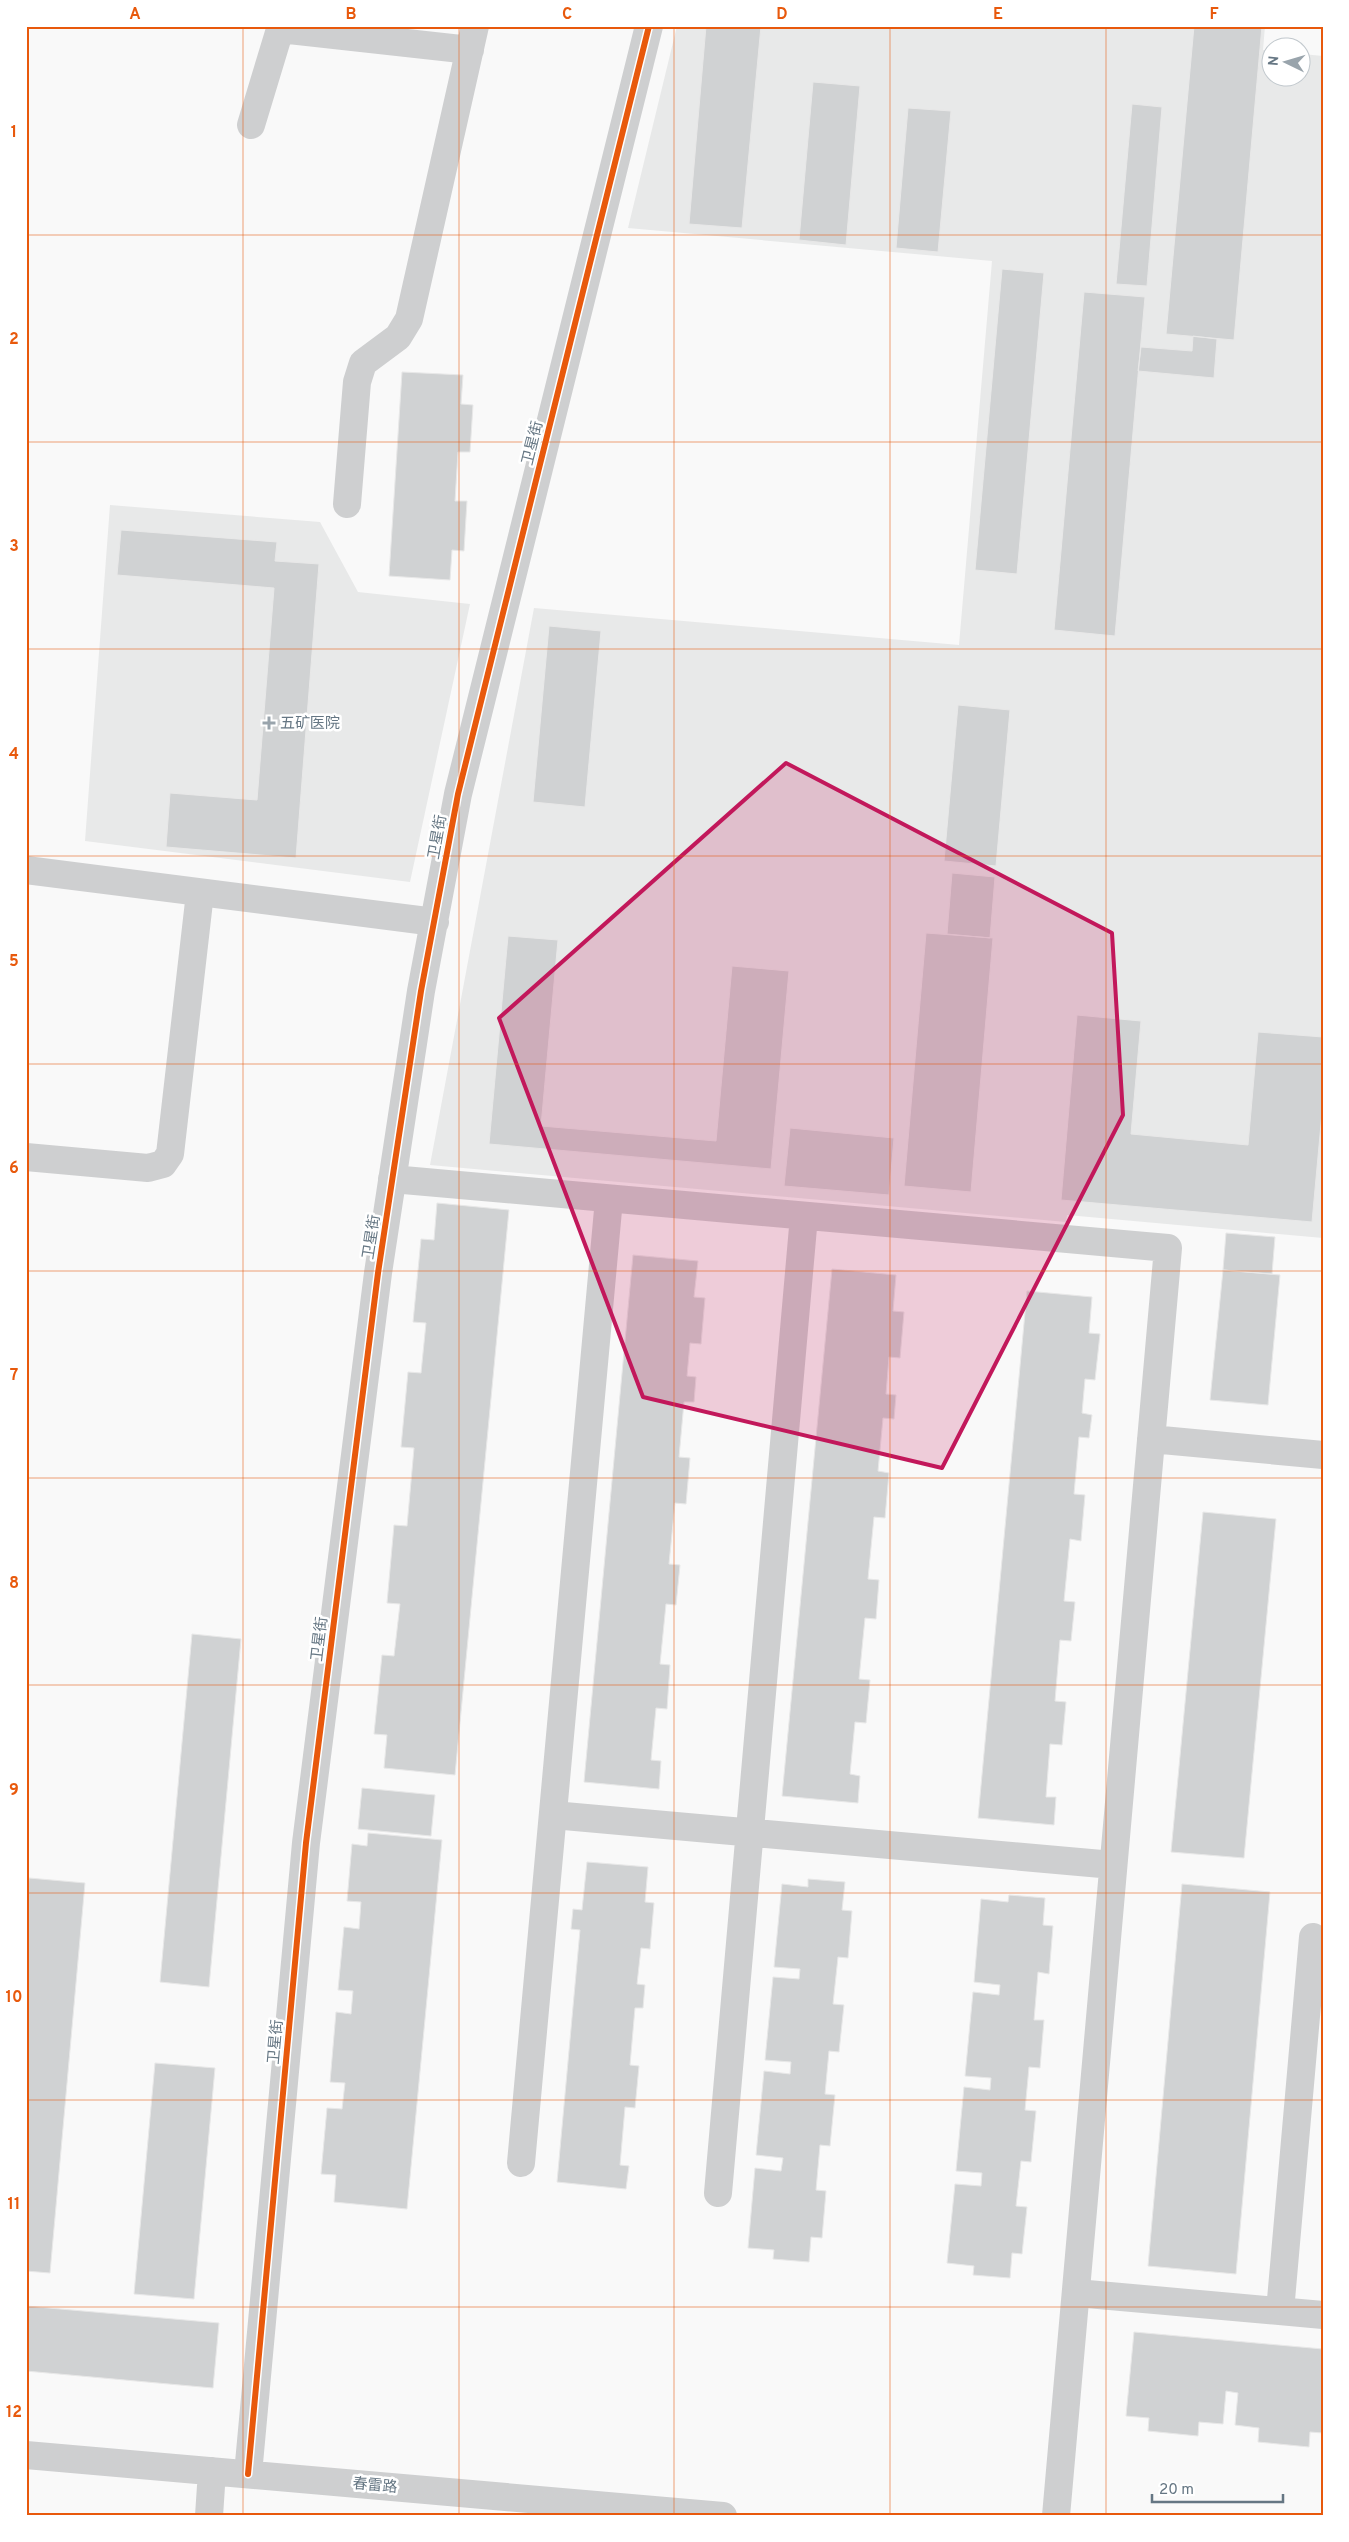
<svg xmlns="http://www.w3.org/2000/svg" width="1349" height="2542" viewBox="0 0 1349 2542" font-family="Overpass,'Noto Sans SC',sans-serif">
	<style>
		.built { fill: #e8e9e9 }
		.building { fill: #d0d2d3; stroke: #e8e8e8 }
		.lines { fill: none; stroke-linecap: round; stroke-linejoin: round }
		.minor { stroke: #cecfd0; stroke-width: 28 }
		.cycleway-casing { stroke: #fff; stroke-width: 9 }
		.cycleway { stroke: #e8590c; stroke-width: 6 }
		.marked { fill: #c2185b; fill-opacity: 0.2; stroke: #c2185b; stroke-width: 4; stroke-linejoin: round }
		.grid { fill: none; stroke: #e8590c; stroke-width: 1; stroke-opacity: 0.55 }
		.poi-dot { fill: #99a4ac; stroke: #fff; stroke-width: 2 }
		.labels { text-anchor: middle; stroke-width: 5; stroke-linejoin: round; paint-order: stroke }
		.street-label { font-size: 15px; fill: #657683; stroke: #fff }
		.poi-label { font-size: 15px; fill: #657683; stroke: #fff; text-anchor: start }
		.neatline { fill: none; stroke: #e8590c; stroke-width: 2 }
		.grid-label { font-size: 16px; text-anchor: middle; font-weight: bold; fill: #e8590c }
	</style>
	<rect width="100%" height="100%" fill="#f9f9f9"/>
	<!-- built -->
	<path class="built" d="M 677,26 L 1265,26 L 1263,50 L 1271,51 L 1272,78 L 1302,78 L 1302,54 L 1323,56 L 1323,1238 L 1067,1215 L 1066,1222 L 430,1165 L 534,608 L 959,645 L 992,261 L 628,228 Z
		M 110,505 L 320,522 L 358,592 L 470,604 L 410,882 L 85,841 Z"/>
	<!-- building -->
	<path class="building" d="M 706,26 L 761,26 L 742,228 L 689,224 Z
		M 1194,26 L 1262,26 L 1234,340 L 1166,334 Z
		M 813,82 L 860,86 L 846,245 L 799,240 Z
		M 1132,104 L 1162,107 L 1147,286 L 1116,284 Z
		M 908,108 L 951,111 L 938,252 L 896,248 Z
		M 1002,269 L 1044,273 L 1017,574 L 975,570 Z
		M 1084,292 L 1145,297 L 1115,636 L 1054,630 Z
		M 1193,336 L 1217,339 L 1214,378 L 1138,371 L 1141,347 L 1192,351 Z
		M 402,372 L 463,375 L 461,404 L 473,405 L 470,452 L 458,452 L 455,501 L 467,501 L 464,551 L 452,550 L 450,580 L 389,576 Z
		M 121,530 L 277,542 L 275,561 L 319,564 L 296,858 L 166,847 L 170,793 L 257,800 L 274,588 L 117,575 Z
		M 549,626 L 601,631 L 585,807 L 533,802 Z
		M 958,705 L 1010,710 L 996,866 L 944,861 Z
		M 952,873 L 995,877 L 990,938 L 947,934 Z
		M 926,933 L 993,938 L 971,1192 L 904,1186 Z
		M 508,936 L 558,940 L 541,1126 L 716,1141 L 732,966 L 789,971 L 771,1169 L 489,1144 Z
		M 1077,1015 L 1141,1021 L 1131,1134 L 1248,1145 L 1258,1032 L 1323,1037 L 1323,1102 L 1312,1222 L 1061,1200 Z
		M 790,1128 L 894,1138 L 889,1195 L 784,1186 Z
		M 437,1203 L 509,1210 L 455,1775 L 384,1768 L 387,1735 L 374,1734 L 382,1655 L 394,1656 L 400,1604 L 387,1603 L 394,1525 L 407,1526 L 414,1448 L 401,1447 L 408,1372 L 421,1373 L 426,1323 L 413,1322 L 421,1239 L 434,1240 Z
		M 1226,1233 L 1275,1237 L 1272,1274 L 1223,1270 Z
		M 633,1255 L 698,1261 L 694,1297 L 705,1298 L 701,1344 L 690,1343 L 687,1376 L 696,1377 L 694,1402 L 684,1402 L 679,1457 L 690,1458 L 686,1504 L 675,1503 L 669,1564 L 680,1565 L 676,1605 L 666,1604 L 660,1664 L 670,1665 L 667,1709 L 656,1708 L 651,1760 L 661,1761 L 659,1789 L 584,1782 Z
		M 832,1269 L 896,1275 L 893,1311 L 904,1312 L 900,1358 L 889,1357 L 886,1394 L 896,1395 L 894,1419 L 883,1418 L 878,1471 L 889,1473 L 885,1518 L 874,1517 L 868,1579 L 879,1580 L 876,1619 L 865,1618 L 859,1679 L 870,1680 L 866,1723 L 855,1722 L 850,1774 L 860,1776 L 858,1803 L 782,1796 Z
		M 1223,1270 L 1280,1275 L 1268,1405 L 1210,1400 Z
		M 1027,1291 L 1092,1297 L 1089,1333 L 1100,1334 L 1095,1380 L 1085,1379 L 1082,1413 L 1092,1415 L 1089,1438 L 1079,1437 L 1074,1494 L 1085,1495 L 1081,1541 L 1070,1539 L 1064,1601 L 1075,1602 L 1071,1641 L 1060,1640 L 1055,1701 L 1066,1702 L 1062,1745 L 1050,1744 L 1046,1797 L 1056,1797 L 1054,1825 L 978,1818 Z
		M 1203,1512 L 1276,1519 L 1244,1858 L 1171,1852 Z
		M 192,1634 L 241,1639 L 209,1987 L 160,1982 Z
		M 362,1788 L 435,1795 L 431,1836 L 358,1829 Z
		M 368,1833 L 442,1840 L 407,2209 L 334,2202 L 336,2175 L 321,2174 L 327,2108 L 342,2109 L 345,2083 L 330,2082 L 336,2012 L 351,2014 L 353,1991 L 338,1990 L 344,1927 L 359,1929 L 361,1902 L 347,1901 L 352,1844 L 367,1846 Z
		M 587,1862 L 648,1867 L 645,1902 L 654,1903 L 650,1949 L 641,1948 L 637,1984 L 645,1985 L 643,2008 L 635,2008 L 630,2065 L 639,2066 L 635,2108 L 625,2107 L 620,2165 L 629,2166 L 626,2189 L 557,2182 L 580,1930 L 571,1929 L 573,1909 L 582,1910 Z
		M 29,1878 L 85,1883 L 50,2273 L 26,2271 L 26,1909 Z
		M 808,1879 L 845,1882 L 842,1910 L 852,1911 L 848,1958 L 838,1957 L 833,2004 L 844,2005 L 839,2052 L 829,2051 L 825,2094 L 835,2095 L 830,2146 L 820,2145 L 816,2190 L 826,2191 L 822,2238 L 811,2237 L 809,2262 L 773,2259 L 774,2250 L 748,2248 L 755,2168 L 781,2171 L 783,2158 L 756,2155 L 764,2071 L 790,2074 L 791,2062 L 765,2060 L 773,1977 L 799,1979 L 800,1969 L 774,1967 L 782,1884 L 808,1887 Z
		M 1182,1884 L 1270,1892 L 1236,2274 L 1148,2266 Z
		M 1009,1895 L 1045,1898 L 1043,1925 L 1053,1926 L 1049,1974 L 1038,1972 L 1034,2020 L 1044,2020 L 1040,2068 L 1029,2067 L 1025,2110 L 1036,2111 L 1031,2162 L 1021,2161 L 1016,2206 L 1027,2207 L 1022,2254 L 1012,2253 L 1010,2278 L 973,2275 L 974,2266 L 947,2263 L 955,2184 L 981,2186 L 982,2173 L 956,2171 L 964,2087 L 990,2090 L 991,2078 L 965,2076 L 973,1992 L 999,1995 L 1000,1985 L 974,1982 L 981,1899 L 1008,1902 Z
		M 155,2063 L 215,2068 L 194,2299 L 134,2294 Z
		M 26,2306 L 219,2323 L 213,2388 L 26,2371 Z
		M 1134,2332 L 1323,2349 L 1323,2433 L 1310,2432 L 1309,2447 L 1258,2442 L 1259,2428 L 1235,2425 L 1238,2393 L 1226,2391 L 1223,2424 L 1199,2422 L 1198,2436 L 1148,2431 L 1149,2418 L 1126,2416 Z"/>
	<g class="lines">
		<!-- minor -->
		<path class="minor" d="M 280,29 L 470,50
			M 251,125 L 281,26
			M 347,504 L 357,382 L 363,363 L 398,337 L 409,319 L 475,26
			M 26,870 L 435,922
			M 26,1157 L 148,1168 L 163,1164 L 170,1154 L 200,893
			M 392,1179 L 1168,1248 L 1056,2516
			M 1151,1439 L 1323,1455
			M 553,1815 L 1113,1865
			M 521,2163 L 609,1199
			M 718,2193 L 804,1216
			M 1076,2293 L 1323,2315
			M 1280,2311 L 1313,1937
			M 26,2455 L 723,2516
			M 248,2474 L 306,1843 L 378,1273 L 421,991 L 458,794 L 649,26
			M 209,2516 L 212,2471"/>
		<defs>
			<path id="cycleway" d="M 248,2474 L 306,1843 L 378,1273 L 421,991 L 458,794 L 649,26"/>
		</defs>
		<!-- cycleway casing -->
		<use href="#cycleway" class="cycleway-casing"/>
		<!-- cycleway -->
		<use href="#cycleway" class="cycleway"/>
	</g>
	<!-- marked area -->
	<path class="marked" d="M 786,763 L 1112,933 L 1123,1115 L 942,1468 L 643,1397 L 499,1018 Z"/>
	<!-- grid -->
	<path class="grid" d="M 243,26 L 243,2516M 459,26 L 459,2516M 674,26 L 674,2516M 890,26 L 890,2516M 1106,26 L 1106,2516M 26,235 L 1323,235M 26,442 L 1323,442M 26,649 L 1323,649M 26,856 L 1323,856M 26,1064 L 1323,1064M 26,1271 L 1323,1271M 26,1478 L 1323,1478M 26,1685 L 1323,1685M 26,1893 L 1323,1893M 26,2100 L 1323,2100M 26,2307 L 1323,2307"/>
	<!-- markers -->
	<path class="poi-dot" d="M266.5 715.5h5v5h5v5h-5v5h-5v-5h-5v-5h5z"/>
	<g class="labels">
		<!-- street labels -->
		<g class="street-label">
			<text transform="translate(532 443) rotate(-76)" y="5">卫星街</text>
			<text transform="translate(437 837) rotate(-80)" y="5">卫星街</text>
			<text transform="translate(371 1237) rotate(-81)" y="5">卫星街</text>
			<text transform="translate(319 1639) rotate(-83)" y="5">卫星街</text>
			<text transform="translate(275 2042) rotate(-85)" y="5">卫星街</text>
			<text transform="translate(375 2485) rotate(5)" y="5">春雷路</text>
		</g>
		<!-- poi labels -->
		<g class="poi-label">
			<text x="280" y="728">五矿医院</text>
		</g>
	</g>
	<!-- border -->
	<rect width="1349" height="2542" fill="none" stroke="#ffffff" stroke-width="55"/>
	<!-- north arrow -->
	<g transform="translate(1286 62) rotate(275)"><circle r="24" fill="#ffffff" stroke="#c1c8cd"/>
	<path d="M0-4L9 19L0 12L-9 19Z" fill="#99a4ac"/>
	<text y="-8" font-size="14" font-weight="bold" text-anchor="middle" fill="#657683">N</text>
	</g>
	<!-- scale -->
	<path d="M1152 2494v8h131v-8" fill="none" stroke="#657683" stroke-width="2.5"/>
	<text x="1159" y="2494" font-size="15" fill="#657683" stroke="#ffffff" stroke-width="4" paint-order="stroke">20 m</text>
	<rect x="28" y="28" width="1294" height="2486" class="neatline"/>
	<g class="grid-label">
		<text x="135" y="19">A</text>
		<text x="351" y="19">B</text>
		<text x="567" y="19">C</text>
		<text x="782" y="19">D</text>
		<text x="998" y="19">E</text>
		<text x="1214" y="19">F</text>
		<text x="14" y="137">1</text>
		<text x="14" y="344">2</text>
		<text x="14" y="551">3</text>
		<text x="14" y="759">4</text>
		<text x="14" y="966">5</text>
		<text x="14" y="1173">6</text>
		<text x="14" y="1380">7</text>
		<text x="14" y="1588">8</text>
		<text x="14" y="1795">9</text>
		<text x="14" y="2002">10</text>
		<text x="14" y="2209">11</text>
		<text x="14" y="2417">12</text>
	</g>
</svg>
